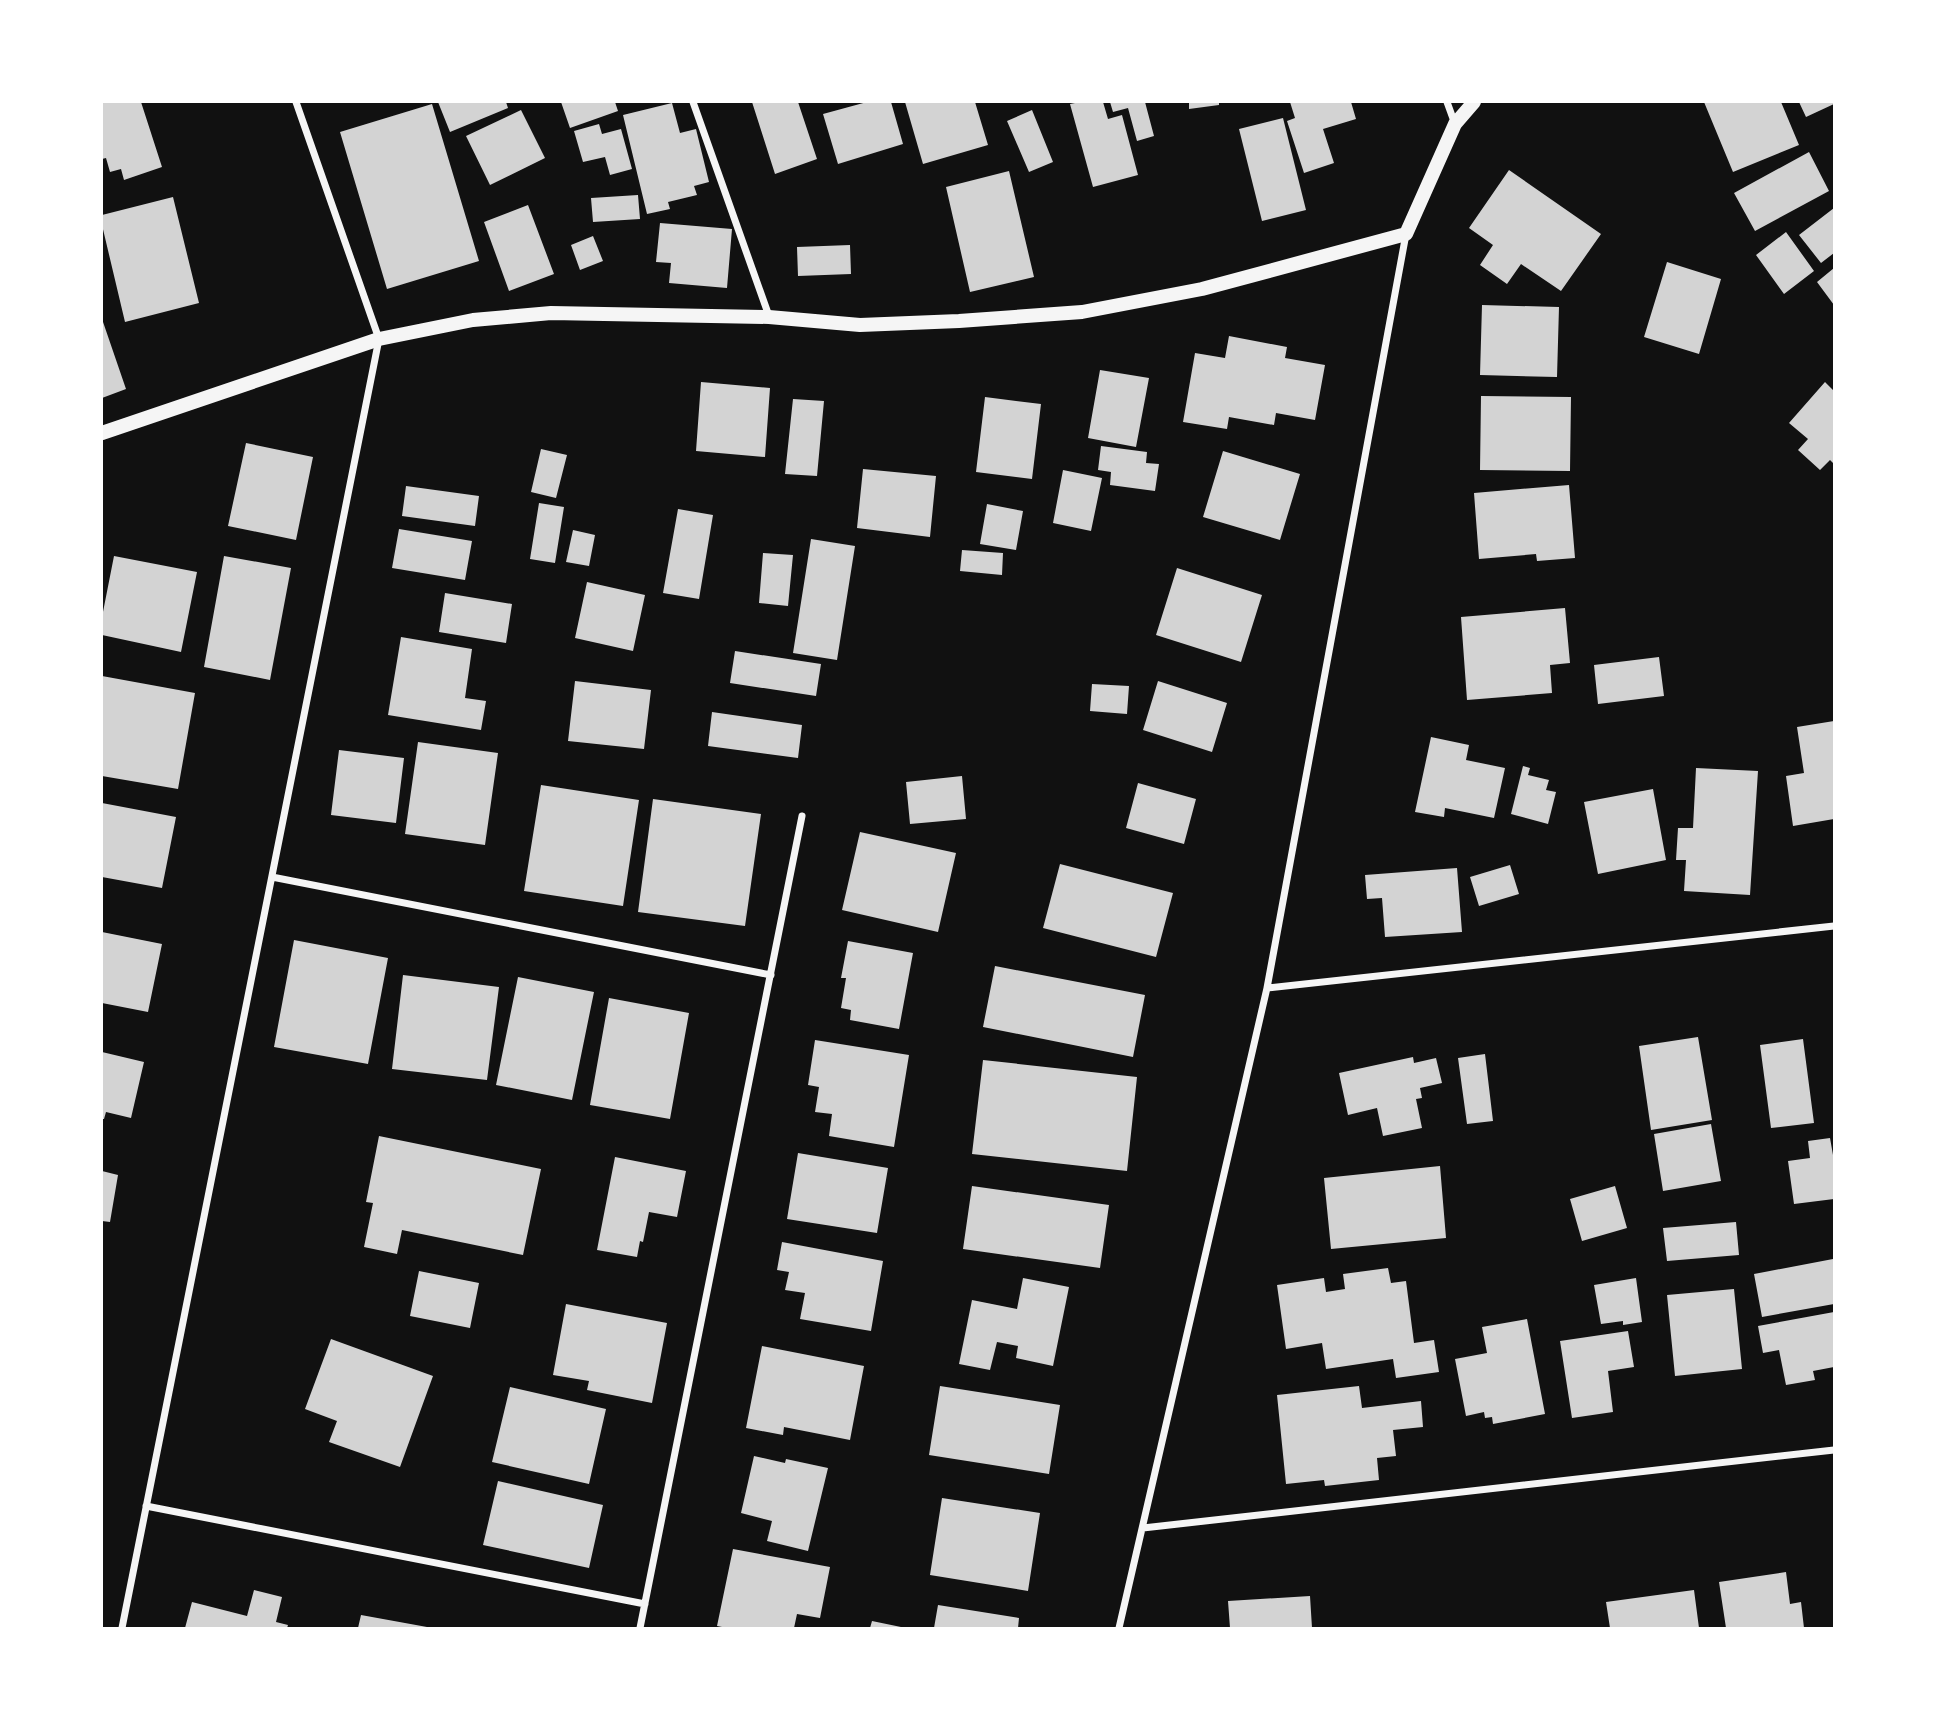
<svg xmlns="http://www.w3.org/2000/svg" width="1936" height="1730" viewBox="0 0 1936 1730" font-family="'Roboto Condensed',sans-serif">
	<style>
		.building { fill: #d3d3d3 }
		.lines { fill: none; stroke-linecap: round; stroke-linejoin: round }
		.minor { stroke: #f5f5f5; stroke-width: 7 }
		.secondary { stroke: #f5f5f5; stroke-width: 14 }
	</style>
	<rect width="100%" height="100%" fill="#111"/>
	<!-- building -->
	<path class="building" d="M 102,102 L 141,102 L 162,167 L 124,180 L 121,169 L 110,172 L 106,158 L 102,159 Z
		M 438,102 L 506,102 L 508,108 L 450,132 Z
		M 561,102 L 615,102 L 618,111 L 570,128 Z
		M 752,102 L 798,102 L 817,159 L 775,174 Z
		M 867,102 L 891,102 L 903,144 L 838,164 L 823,114 Z
		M 905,102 L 975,102 L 988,145 L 923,164 Z
		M 1080,102 L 1103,102 L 1108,119 L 1122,115 L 1138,175 L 1093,187 L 1070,104 Z
		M 1110,102 L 1145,102 L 1154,136 L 1137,141 L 1128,108 L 1113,112 Z
		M 1189,102 L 1219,102 L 1219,105 L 1189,109 Z
		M 1290,102 L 1351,102 L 1356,119 L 1323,129 L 1334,163 L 1304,173 L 1287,121 L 1295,118 Z
		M 1704,102 L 1781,102 L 1799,145 L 1733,172 Z
		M 1799,102 L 1834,102 L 1834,104 L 1806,117 Z
		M 672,103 L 680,133 L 696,129 L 709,182 L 694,186 L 697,195 L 668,202 L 670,209 L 647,214 L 623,115 Z
		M 432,104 L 479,261 L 387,289 L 340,132 Z
		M 521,110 L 545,158 L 490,185 L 466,136 Z
		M 1032,110 L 1053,162 L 1029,172 L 1007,121 Z
		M 1283,118 L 1306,210 L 1262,221 L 1239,129 Z
		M 599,124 L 602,134 L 621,129 L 632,169 L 610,175 L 605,157 L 583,162 L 574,131 Z
		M 1809,152 L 1829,191 L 1755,231 L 1734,193 Z
		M 1509,170 L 1601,234 L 1561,291 L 1521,264 L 1507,284 L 1480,265 L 1493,245 L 1469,228 Z
		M 1009,171 L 1034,277 L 970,292 L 946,187 Z
		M 638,195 L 640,219 L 593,222 L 591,198 Z
		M 173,197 L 199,303 L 125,322 L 102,225 L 102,215 Z
		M 528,205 L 554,274 L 509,291 L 484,222 Z
		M 1834,208 L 1834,253 L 1821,263 L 1799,235 Z
		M 660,223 L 732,229 L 727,288 L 669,283 L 671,263 L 656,262 Z
		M 1786,232 L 1814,271 L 1784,294 L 1756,255 Z
		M 593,236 L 603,261 L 580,270 L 571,245 Z
		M 850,245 L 851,274 L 798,276 L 797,247 Z
		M 1667,262 L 1721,279 L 1699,354 L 1644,337 Z
		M 1834,268 L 1834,305 L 1817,282 Z
		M 1482,305 L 1559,307 L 1557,377 L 1480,375 Z
		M 102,319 L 126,389 L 102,398 Z
		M 1229,336 L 1287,347 L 1285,358 L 1325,365 L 1315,420 L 1276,413 L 1274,425 L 1229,417 L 1227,429 L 1183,422 L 1195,353 L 1225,358 Z
		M 1100,370 L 1149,378 L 1136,447 L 1088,438 Z
		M 701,382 L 770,388 L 765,457 L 696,451 Z
		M 1825,382 L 1834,391 L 1834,464 L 1830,460 L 1820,470 L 1798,450 L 1808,439 L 1789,423 Z
		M 1481,396 L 1571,397 L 1570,471 L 1480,470 Z
		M 985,397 L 1041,404 L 1032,479 L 976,472 Z
		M 793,399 L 824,401 L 817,476 L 785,474 Z
		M 246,443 L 313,457 L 296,540 L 228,526 Z
		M 1101,446 L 1147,452 L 1146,463 L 1159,464 L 1155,491 L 1110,485 L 1111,472 L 1098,470 Z
		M 541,449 L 567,455 L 556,498 L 531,492 Z
		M 1223,451 L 1300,474 L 1280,540 L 1203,517 Z
		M 863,469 L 936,476 L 930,537 L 857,528 Z
		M 1063,470 L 1102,478 L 1091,531 L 1053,523 Z
		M 1569,485 L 1575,558 L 1537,561 L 1536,554 L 1479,559 L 1474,493 Z
		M 406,486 L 479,496 L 475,526 L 402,516 Z
		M 539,503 L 564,507 L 555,563 L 530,559 Z
		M 987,504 L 1023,511 L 1016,550 L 980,544 Z
		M 678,509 L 713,515 L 699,599 L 663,593 Z
		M 399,529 L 472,541 L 465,580 L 392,568 Z
		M 573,530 L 595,535 L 589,566 L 566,562 Z
		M 811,539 L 855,546 L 837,660 L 793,653 Z
		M 962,550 L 1003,553 L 1002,575 L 960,571 Z
		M 763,553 L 793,555 L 788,606 L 759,603 Z
		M 114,556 L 197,572 L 181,652 L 102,635 L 102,617 Z
		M 224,556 L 291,568 L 270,680 L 204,667 Z
		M 1177,568 L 1262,595 L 1241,662 L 1156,635 Z
		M 587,582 L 645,595 L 633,651 L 575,638 Z
		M 445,593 L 512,604 L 506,643 L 439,632 Z
		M 1565,608 L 1570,663 L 1550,665 L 1552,693 L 1467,700 L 1461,617 Z
		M 401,637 L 472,649 L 465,698 L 486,701 L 481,730 L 388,715 Z
		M 735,651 L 821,664 L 816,696 L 730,683 Z
		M 1659,657 L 1664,696 L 1598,704 L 1594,665 Z
		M 102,676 L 195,693 L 178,789 L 102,776 Z
		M 575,681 L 651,690 L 644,749 L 568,741 Z
		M 1158,681 L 1227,703 L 1212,752 L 1143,730 Z
		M 1092,684 L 1129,686 L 1127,714 L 1090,711 Z
		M 712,712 L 802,725 L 798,758 L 708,746 Z
		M 1834,721 L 1834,819 L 1793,826 L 1786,776 L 1804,773 L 1797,727 Z
		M 1431,737 L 1469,745 L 1466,760 L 1505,768 L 1494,818 L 1445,808 L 1444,817 L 1415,812 Z
		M 418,742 L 498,753 L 485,845 L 405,834 Z
		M 339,750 L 404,758 L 396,823 L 331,815 Z
		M 1523,766 L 1530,768 L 1528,775 L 1549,780 L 1546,790 L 1556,792 L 1548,824 L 1511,814 Z
		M 1696,768 L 1758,771 L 1750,895 L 1684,891 L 1686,860 L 1676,860 L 1678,828 L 1693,828 Z
		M 962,776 L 966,819 L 910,824 L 906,782 Z
		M 1138,783 L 1196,799 L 1184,844 L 1126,828 Z
		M 541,785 L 639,800 L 623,906 L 524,891 Z
		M 1653,789 L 1666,860 L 1598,874 L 1584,802 Z
		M 653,799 L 761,814 L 745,926 L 638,912 Z
		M 102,803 L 176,817 L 162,888 L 102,877 Z
		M 860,832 L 956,853 L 938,932 L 842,910 Z
		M 1060,864 L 1173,893 L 1156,957 L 1043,928 Z
		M 1510,865 L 1519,894 L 1479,906 L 1470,877 Z
		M 1457,868 L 1462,932 L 1385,937 L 1382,898 L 1367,899 L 1365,875 Z
		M 102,932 L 162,944 L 148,1012 L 102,1003 Z
		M 294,940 L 388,958 L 368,1064 L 274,1047 Z
		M 848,941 L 913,953 L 899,1029 L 850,1020 L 851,1010 L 841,1008 L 846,978 L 841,978 Z
		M 995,966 L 1145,995 L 1133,1057 L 983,1027 Z
		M 403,975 L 499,987 L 487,1080 L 392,1069 Z
		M 518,977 L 594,992 L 572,1100 L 496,1085 Z
		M 609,998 L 689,1013 L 670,1119 L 590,1105 Z
		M 1698,1037 L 1712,1120 L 1651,1130 L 1639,1046 Z
		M 1803,1039 L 1814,1123 L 1771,1128 L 1760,1045 Z
		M 815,1040 L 909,1055 L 894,1147 L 829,1136 L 832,1114 L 815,1112 L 819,1087 L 808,1085 Z
		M 102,1052 L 144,1062 L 131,1118 L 106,1112 L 104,1119 L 102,1119 Z
		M 1485,1054 L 1493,1121 L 1467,1124 L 1458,1058 Z
		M 1413,1057 L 1414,1063 L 1436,1058 L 1442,1083 L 1420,1088 L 1422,1098 L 1416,1099 L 1422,1128 L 1383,1136 L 1377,1108 L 1348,1115 L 1339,1073 Z
		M 983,1060 L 1137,1077 L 1127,1171 L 972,1154 Z
		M 1711,1124 L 1721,1181 L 1663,1191 L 1654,1134 Z
		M 379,1136 L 541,1169 L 523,1255 L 402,1230 L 397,1254 L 364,1247 L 373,1203 L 366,1202 Z
		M 1830,1138 L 1833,1155 L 1834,1154 L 1834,1199 L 1794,1204 L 1788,1161 L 1810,1158 L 1808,1141 Z
		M 798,1153 L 888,1168 L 877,1233 L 787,1219 Z
		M 615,1157 L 686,1171 L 677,1217 L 649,1212 L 643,1242 L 640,1241 L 637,1257 L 597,1250 Z
		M 1440,1166 L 1446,1238 L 1331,1249 L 1324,1178 Z
		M 102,1171 L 118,1175 L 110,1222 L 102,1221 Z
		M 972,1186 L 1109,1205 L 1100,1268 L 963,1249 Z
		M 1615,1186 L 1627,1228 L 1582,1241 L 1570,1199 Z
		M 1736,1222 L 1739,1255 L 1667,1261 L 1663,1228 Z
		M 782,1242 L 883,1261 L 871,1331 L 800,1319 L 805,1293 L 785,1290 L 789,1272 L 777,1270 Z
		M 1833,1259 L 1834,1304 L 1762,1317 L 1754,1274 Z
		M 1388,1268 L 1391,1283 L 1406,1281 L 1414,1343 L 1434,1340 L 1439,1372 L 1396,1378 L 1393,1359 L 1326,1369 L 1322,1343 L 1286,1349 L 1277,1285 L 1324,1278 L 1326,1292 L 1345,1289 L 1343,1274 Z
		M 419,1271 L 479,1283 L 470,1328 L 410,1316 Z
		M 1023,1278 L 1069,1287 L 1053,1366 L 1016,1358 L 1018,1346 L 997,1342 L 990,1370 L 959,1364 L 972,1300 L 1017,1309 Z
		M 1636,1278 L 1642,1322 L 1623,1325 L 1623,1321 L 1601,1324 L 1594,1285 Z
		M 1734,1289 L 1742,1369 L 1675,1376 L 1667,1295 Z
		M 566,1304 L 667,1323 L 652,1403 L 587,1390 L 589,1381 L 553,1375 Z
		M 1834,1312 L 1834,1367 L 1813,1371 L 1815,1380 L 1786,1385 L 1779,1350 L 1763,1353 L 1758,1326 Z
		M 1527,1319 L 1545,1414 L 1493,1424 L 1492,1417 L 1485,1418 L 1484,1412 L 1466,1416 L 1455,1359 L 1487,1353 L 1482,1327 Z
		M 1628,1331 L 1634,1367 L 1608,1371 L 1613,1412 L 1572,1418 L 1560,1341 Z
		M 331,1339 L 433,1376 L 400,1467 L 329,1442 L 337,1421 L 305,1409 Z
		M 762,1346 L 864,1366 L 850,1440 L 784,1427 L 783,1435 L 746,1428 Z
		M 940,1386 L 1060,1405 L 1049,1474 L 929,1455 Z
		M 1359,1386 L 1362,1408 L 1421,1401 L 1423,1427 L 1393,1430 L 1396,1456 L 1377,1458 L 1379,1480 L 1325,1486 L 1324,1480 L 1286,1484 L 1277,1395 Z
		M 510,1387 L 606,1409 L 589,1484 L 492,1462 Z
		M 754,1456 L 785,1463 L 786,1459 L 828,1468 L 808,1551 L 767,1541 L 772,1521 L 741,1513 Z
		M 498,1481 L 603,1505 L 589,1568 L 483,1545 Z
		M 942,1498 L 1040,1513 L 1028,1591 L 930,1575 Z
		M 733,1549 L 830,1567 L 820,1618 L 797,1614 L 794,1628 L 727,1628 L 717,1626 Z
		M 1786,1572 L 1790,1604 L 1801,1602 L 1804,1628 L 1726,1628 L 1719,1582 Z
		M 254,1590 L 282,1597 L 276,1622 L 288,1625 L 287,1628 L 185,1628 L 192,1602 L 247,1616 Z
		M 1694,1590 L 1699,1628 L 1610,1628 L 1606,1602 Z
		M 1310,1596 L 1312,1628 L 1230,1628 L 1228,1601 Z
		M 938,1605 L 1019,1618 L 1018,1628 L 934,1628 Z
		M 361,1615 L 427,1627 L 427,1628 L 358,1628 Z
		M 872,1621 L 901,1627 L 900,1628 L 870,1628 Z"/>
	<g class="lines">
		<!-- minor -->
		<path class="minor" d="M 693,102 L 769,316
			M 1447,102 L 1455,124
			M 272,877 L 771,975
			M 1267,988 L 1834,926
			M 146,1506 L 645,1604
			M 1143,1528 L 1834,1450
			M 122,1628 L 379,339 L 296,102
			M 640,1628 L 802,816
			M 1119,1628 L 1267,988 L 1406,234"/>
		<!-- secondary -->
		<path class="secondary" d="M 102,433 L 379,339 L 473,320 L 551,313 L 769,317 L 860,325 L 959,321 L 1082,312 L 1202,289 L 1406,234 L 1455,124 L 1474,102"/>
	</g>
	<!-- border -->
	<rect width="1936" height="1730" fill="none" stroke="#ffffff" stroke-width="206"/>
</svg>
